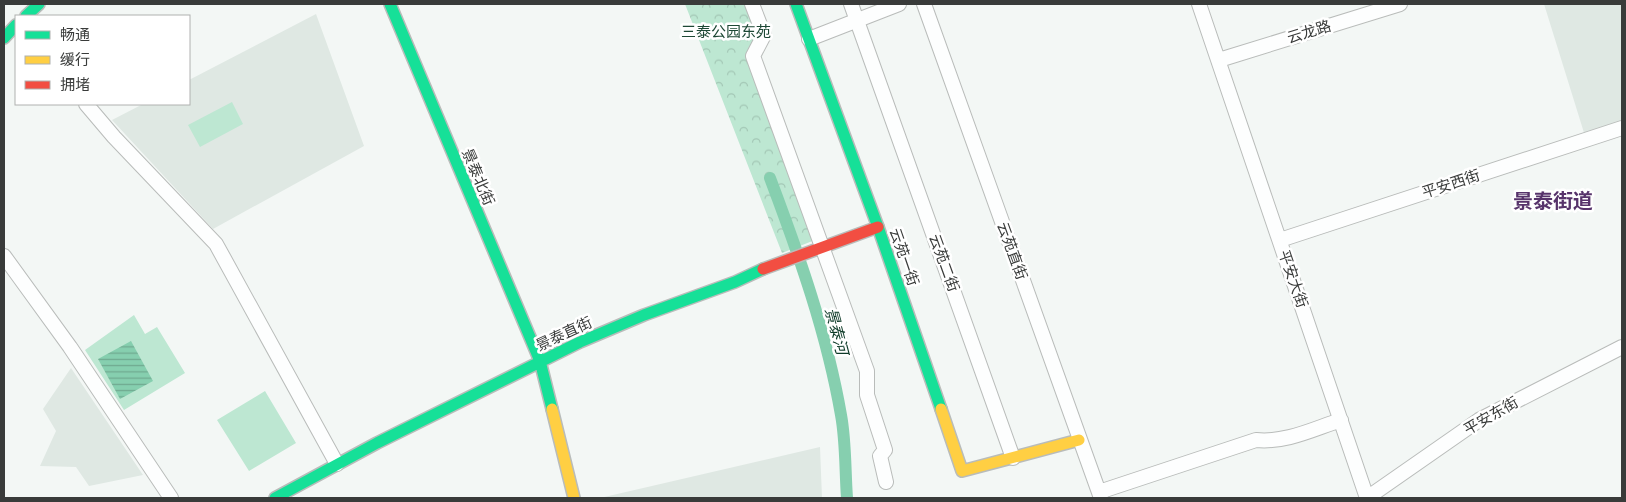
<svg xmlns="http://www.w3.org/2000/svg" width="1626" height="502" viewBox="0 0 1626 502" font-family="Karla,'Noto Sans SC',sans-serif">
	<style>
		.built { fill: #dfe8e3 }
		.forest { fill: url(#forest-crowns) }
		.pitch { fill: #bde7d2 }
		.water { fill: url(#water-rules) }
		.lines { fill: none; stroke-linecap: round; stroke-linejoin: round }
		.canal { stroke: #86cfaf; stroke-width: 12 }
		.street-casing { stroke: #b9bcba; stroke-width: 16 }
		.fast-casing { stroke: #b9bcba; stroke-width: 14 }
		.slow-casing { stroke: #b9bcba; stroke-width: 14 }
		.jam-casing { stroke: #b9bcba; stroke-width: 14 }
		.street { stroke: #fdfefe; stroke-width: 14 }
		.fast { stroke: #16e098; stroke-width: 11 }
		.slow { stroke: #ffcf43; stroke-width: 11 }
		.jam { stroke: #f24e42; stroke-width: 11 }
		.labels { text-anchor: middle; stroke-width: 5; stroke-linejoin: round; paint-order: stroke }
		.park-label { font-size: 15px; fill: #1d4835; stroke: #fff }
		.street-label { font-size: 15px; fill: #393b3a; stroke: #fff }
		.water-label { font-size: 16px; font-style: italic; fill: #0d3a28; stroke: #fff }
		.district-label { font-size: 20px; font-weight: bold; fill: #57336b; stroke: #fff }
	</style>
	<defs>
		<pattern id="forest-crowns" width="20" height="18" patternUnits="userSpaceOnUse" patternTransform="scale(1.25)"><rect width="20" height="18" fill="#bde7d2"/><path d="M2 6a3 3 0 1 1 6 0M12 15a3 3 0 1 1 6 0" fill="none" stroke="#a3c7b5"/></pattern>
		<pattern id="water-rules" width="6" height="5" patternUnits="userSpaceOnUse" patternTransform="scale(1.25)"><rect width="6" height="5" fill="#86cfaf"/><path d="M0 2.5h6" fill="none" stroke="#6fa98f"/></pattern>
	</defs>
	<rect width="100%" height="100%" fill="#f3f7f5"/>
	<!-- built -->
	<path class="built" d="M 1544,4 L 1622,4 L 1622,125 L 1585,136 Z
		M 316,14 L 364,146 L 213,229 L 112,120 L 143,104 L 189,104 L 189,80 Z
		M 71,368 L 143,475 L 89,486 L 76,467 L 40,466 L 56,431 L 43,409 Z
		M 820,447 L 822,498 L 600,498 Z"/>
	<!-- forest -->
	<path class="forest" d="M 685,4 L 745,4 L 755,32 L 750,57 L 815,240 L 782,253 Z"/>
	<!-- pitch -->
	<path class="pitch" d="M 232,102 L 243,124 L 200,147 L 188,125 Z
		M 134,315 L 145,334 L 157,327 L 185,373 L 124,410 L 85,350 Z
		M 265,391 L 296,443 L 249,471 L 217,420 Z"/>
	<!-- water -->
	<path class="water" d="M 131,341 L 153,381 L 120,399 L 98,359 Z"/>
	<g class="lines">
		<!-- canal -->
		<path class="canal" d="M 770,178 C 799,255 827,334 841,415 C 846,442 845,471 847,498"/>
		<defs>
			<path id="street" d="M 752,4 L 764,35 L 753,56 L 867,371 L 867,395 L 885,450 L 880,456 L 886,482
				M 851,4 L 1013,458
				M 924,4 L 1101,498
				M 1199,4 L 1367,498
				M 809,39 L 899,4
				M 1219,60 L 1400,4
				M 86,104 L 114,137 L 216,244 L 337,464
				M 1280,240 L 1622,128
				M 4,256 L 70,347 L 171,498
				M 1099,492 L 1256,440 C 1286,443 1313,429 1341,420
				M 1367,498 L 1479,420 L 1622,347"/>
			<path id="fast" d="M 390,4 L 540,361 L 552,409
				M 796,4 L 878,227 L 941,409
				M 26,16 L 39,4
				M 4,38 L 16,25
				M 275,498 L 377,443 L 580,342 L 644,315 L 735,282 L 763,269"/>
			<path id="slow" d="M 552,409 L 574,498
				M 941,409 L 962,471 L 1079,440"/>
			<path id="jam" d="M 763,269 L 878,227"/>
		</defs>
		<!-- street casing -->
		<use href="#street" class="street-casing"/>
		<!-- fast casing -->
		<use href="#fast" class="fast-casing"/>
		<!-- slow casing -->
		<use href="#slow" class="slow-casing"/>
		<!-- jam casing -->
		<use href="#jam" class="jam-casing"/>
		<!-- street -->
		<use href="#street" class="street"/>
		<!-- fast -->
		<use href="#fast" class="fast"/>
		<!-- slow -->
		<use href="#slow" class="slow"/>
		<!-- jam -->
		<use href="#jam" class="jam"/>
	</g>
	<g class="labels">
		<!-- park labels -->
		<g class="park-label">
			<text x="726" y="37">三泰公园东苑</text>
		</g>
		<!-- street labels -->
		<g class="street-label">
			<text transform="translate(1309 32) rotate(-17)" y="5">云龙路</text>
			<text transform="translate(478 177) rotate(67)" y="5">景泰北街</text>
			<text transform="translate(1451 184) rotate(-18)" y="5">平安西街</text>
			<text transform="translate(1012 251) rotate(70)" y="5">云苑直街</text>
			<text transform="translate(904 257) rotate(71)" y="5">云苑一街</text>
			<text transform="translate(944 263) rotate(70)" y="5">云苑二街</text>
			<text transform="translate(1293 279) rotate(71)" y="5">平安大街</text>
			<text transform="translate(564 334) rotate(-25)" y="5">景泰直街</text>
			<text transform="translate(1491 416) rotate(-30)" y="5">平安东街</text>
		</g>
		<!-- water labels -->
		<g class="water-label">
			<text transform="translate(837 331) rotate(75)" y="6">景泰河</text>
		</g>
		<!-- district labels -->
		<g class="district-label">
			<text x="1553" y="208">景泰街道</text>
		</g>
	</g>
	<!-- border -->
	<rect width="1626" height="502" fill="none" stroke="#393b3a" stroke-width="10"/>
	<!-- legend -->
	<rect x="15" y="15" width="175" height="90" fill="#ffffff" stroke="#b0b1b0"/>
	<rect x="25" y="31" width="25" height="8" fill="#16e098" stroke="#b0b1b0"/>
	<text x="60" y="40" font-size="15" fill="#393b3a">畅通</text>
	<rect x="25" y="56" width="25" height="8" fill="#ffcf43" stroke="#b0b1b0"/>
	<text x="60" y="65" font-size="15" fill="#393b3a">缓行</text>
	<rect x="25" y="81" width="25" height="8" fill="#f24e42" stroke="#b0b1b0"/>
	<text x="60" y="90" font-size="15" fill="#393b3a">拥堵</text>
</svg>
